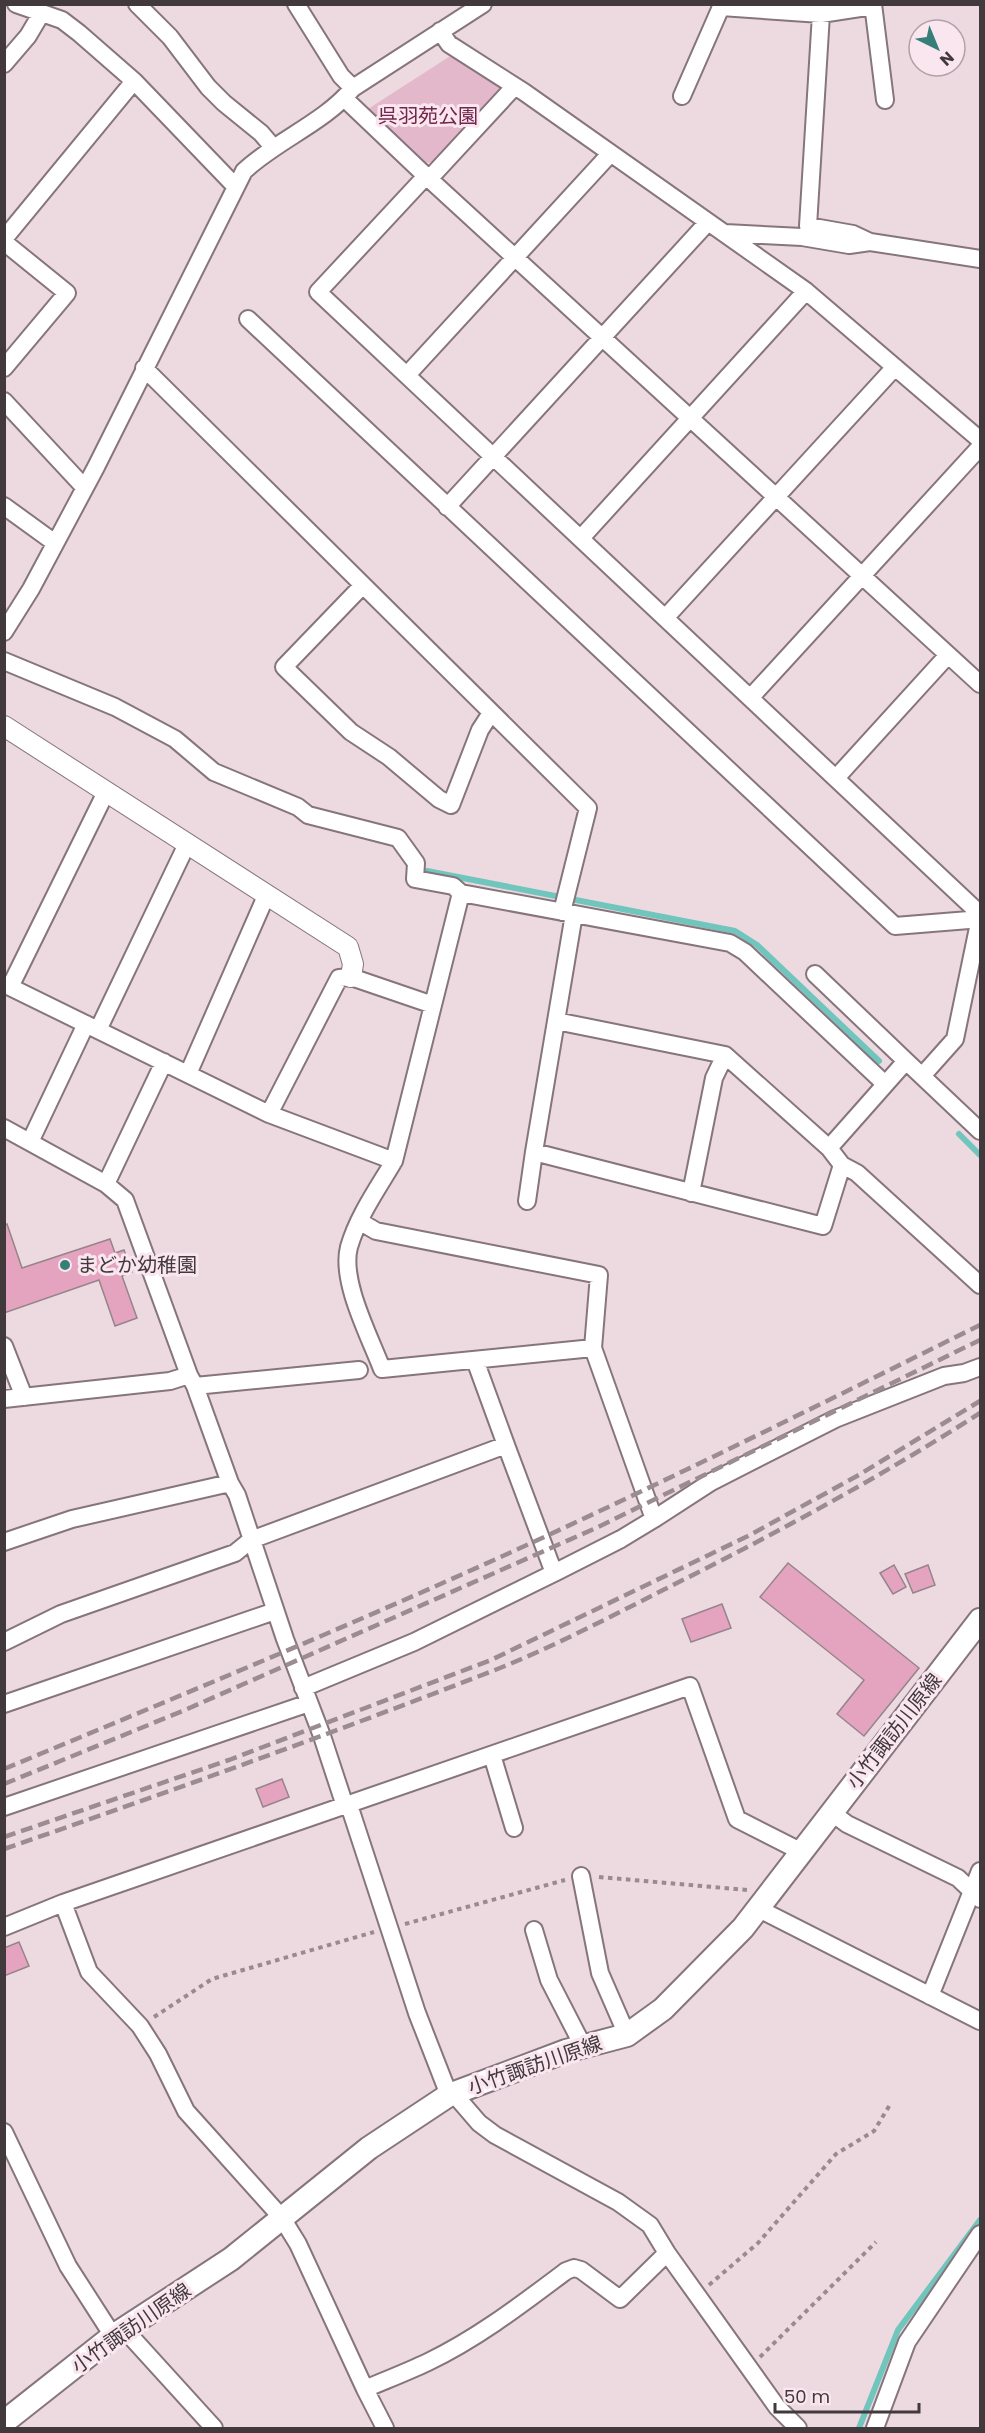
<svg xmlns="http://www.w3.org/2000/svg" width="985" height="2433" viewBox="0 0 985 2433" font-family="Poppins,'Noto Sans JP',sans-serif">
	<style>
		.green { fill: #e3b8ca }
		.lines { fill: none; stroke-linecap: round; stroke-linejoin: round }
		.stream { stroke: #70c5bd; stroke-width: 6 }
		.building { fill: #e4a4bf; stroke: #96848b; stroke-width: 1.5 }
		.minor-casing { stroke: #86757c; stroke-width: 20 }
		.tertiary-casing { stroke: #86757c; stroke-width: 22 }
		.secondary-casing { stroke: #86757c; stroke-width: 26 }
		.path { stroke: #988a8f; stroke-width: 4; stroke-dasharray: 4.5 4.5; stroke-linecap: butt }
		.minor { stroke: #fff; stroke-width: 16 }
		.tertiary { stroke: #fff; stroke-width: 20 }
		.secondary { stroke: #fff; stroke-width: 22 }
		.rail { stroke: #9a8c91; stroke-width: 4.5; stroke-dasharray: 12 6; stroke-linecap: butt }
		.poi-dot { fill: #367e77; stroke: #fae6ee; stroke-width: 2 }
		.labels { text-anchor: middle; stroke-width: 6; stroke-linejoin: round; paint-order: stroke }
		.park-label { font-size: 20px; fill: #71264d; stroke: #fae6ee }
		.poi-label { font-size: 20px; fill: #41393c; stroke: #fae6ee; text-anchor: start }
		.street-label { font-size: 20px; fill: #41393c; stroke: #fae6ee }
	</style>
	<rect width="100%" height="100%" fill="#edd9e0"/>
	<!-- green -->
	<path class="green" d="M 455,53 L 502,84 L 502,89 L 435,162 L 425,163 L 368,109 Z"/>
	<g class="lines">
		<!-- stream -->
		<path class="stream" d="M 427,871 L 735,931 L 757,945 L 879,1061
			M 959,1134 L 980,1155
			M 859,2428 L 898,2330 L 980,2220"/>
	</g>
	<!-- building -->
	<path class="building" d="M 7,1224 L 22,1268 L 110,1239 L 115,1253 L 124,1250 L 132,1272 L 122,1276 L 137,1318 L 115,1326 L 99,1280 L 4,1313 L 4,1225 Z
		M 788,1563 L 919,1668 L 864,1736 L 837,1714 L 864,1680 L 760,1597 Z
		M 894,1565 L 906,1587 L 893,1594 L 880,1573 Z
		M 928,1565 L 935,1585 L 913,1593 L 905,1574 Z
		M 722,1604 L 731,1628 L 691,1642 L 682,1619 Z
		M 282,1779 L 289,1797 L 263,1807 L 256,1789 Z
		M 19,1942 L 29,1966 L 4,1976 L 4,1948 Z"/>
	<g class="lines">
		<defs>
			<path id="minor" d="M 16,4 L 62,20 L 79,33 L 134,81 L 236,187
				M 137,4 L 170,37 L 208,87 L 224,103 L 261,133 L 273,147
				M 296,4 L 341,76 L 353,88
				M 720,4 L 721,7 L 821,14 L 873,6
				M 873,4 L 885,100
				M 821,14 L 808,226 L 853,234 L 870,242
				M 440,31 L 449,44 L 524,92 L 806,291 L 980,440
				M 4,64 L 28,36 L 41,14
				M 682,96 L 721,7
				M 344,98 L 426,176 L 980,684
				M 426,176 L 318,292 L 980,914
				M 429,179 L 515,86
				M 725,233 L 802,237 L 849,245 L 870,242 L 980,259
				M 4,239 L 134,81
				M 4,242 L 67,293 L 4,368
				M 248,319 L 895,926 L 969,920 L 980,915
				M 144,368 L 588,808 L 562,912
				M 407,375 L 610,154
				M 4,401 L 84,487
				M 4,506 L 55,543
				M 447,507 L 708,222
				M 581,538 L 806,291
				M 363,585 L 284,667 L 351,732 L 389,757 L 439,799 L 451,805 L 480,730 L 491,713
				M 666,617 L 895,367
				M 4,632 L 31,589 L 96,467 L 244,171 C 277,140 324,123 353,88 L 483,4
				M 4,661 L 115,707 L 175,739 L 214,772 L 298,807 L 308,815 L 398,838 L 416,863 L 415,879 L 453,886 L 461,893 L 730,943 L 745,952 L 885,1084
				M 751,697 L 980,447
				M 836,778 L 948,655
				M 815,974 L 906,1061
				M 4,984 L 269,1114 L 394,1161 C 378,1188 358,1216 349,1247 C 340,1281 370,1337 382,1369 L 593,1348 L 654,1519 L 621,1539 L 554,1573 L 506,1445 L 251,1540 L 235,1553 L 61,1614 L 4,1642
				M 10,987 L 106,792
				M 556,1021 L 725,1055 L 829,1148 L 842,1165 L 823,1226 L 534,1152 L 574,914
				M 98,1030 L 187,844
				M 188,1074 L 266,896
				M 922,1076 L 955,1039 L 980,918
				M 269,1114 L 339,978 L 351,977 L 433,1005
				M 4,1128 L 106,1184 L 125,1200 L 189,1375 L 195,1386 L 230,1483 L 237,1495 L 285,1639 L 322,1736 L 345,1806
				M 30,1142 L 86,1024
				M 829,1148 L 906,1061 L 980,1131
				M 394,1161 L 461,893
				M 842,1165 L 857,1173 L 980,1285
				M 106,1184 L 164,1062
				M 691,1193 L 714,1078 L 725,1055
				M 527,1201 L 534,1152
				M 359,1221 L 376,1231 L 599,1275 L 593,1348
				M 4,1346 L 24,1397
				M 475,1360 L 506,1445
				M 195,1386 L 359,1370
				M 4,1399 L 170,1381 L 189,1375
				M 654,1519 L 711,1482 L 835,1419 L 944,1376 L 964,1373 L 980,1367
				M 4,1542 L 72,1519 L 230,1483
				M 303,1688 L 414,1642 L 554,1573
				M 4,1704 L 275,1611
				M 492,1755 L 514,1828
				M 349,1805 L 417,2013 L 449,2095
				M 4,1807 L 309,1703
				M 831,1812 L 847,1824 L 958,1878 L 980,1899
				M 581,1876 L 600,1973 L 627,2035
				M 63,1903 L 89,1972 L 140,2026 L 158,2054 L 186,2111 L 282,2218 L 298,2244 L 365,2389 L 385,2428
				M 757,1908 L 980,2021
				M 4,1927 L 63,1903 L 690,1686 L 737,1819 L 802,1852
				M 534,1930 L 549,1980 L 583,2046
				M 930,1996 L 980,1871
				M 454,2094 L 479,2123 L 495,2135 L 618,2202 L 650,2225 L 667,2253 L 777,2407 L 798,2428
				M 4,2132 L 68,2266 L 113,2336
				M 124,2329 L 214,2428
				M 365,2389 C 386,2380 407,2372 428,2362 C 478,2338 522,2304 566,2271 L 574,2268 L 581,2270 L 620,2299 L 667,2253
				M 875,2428 L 907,2342 L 980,2234"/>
			<path id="tertiary" d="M 4,726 L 348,947 L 353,964 L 351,977"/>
			<path id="secondary" d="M 4,2422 L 113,2336 L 231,2259 L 369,2148 L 449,2095 L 566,2051 L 627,2035 L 663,2009 L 743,1928 L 980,1620"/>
		</defs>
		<!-- minor casing -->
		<use href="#minor" class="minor-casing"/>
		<!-- tertiary casing -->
		<use href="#tertiary" class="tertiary-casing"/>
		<!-- secondary casing -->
		<use href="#secondary" class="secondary-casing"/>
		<!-- path -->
		<path class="path" d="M 599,1877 L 747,1890
			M 405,1924 L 565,1880
			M 154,2017 L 212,1979 L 374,1932
			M 709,2285 L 758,2243 L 836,2154 L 874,2131 L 891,2103
			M 760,2357 L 876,2242"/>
		<!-- minor -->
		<use href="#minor" class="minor"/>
		<!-- tertiary -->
		<use href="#tertiary" class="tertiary"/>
		<!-- secondary -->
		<use href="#secondary" class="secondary"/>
		<!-- rail -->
		<path class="rail" d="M 4,1769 C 172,1699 340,1630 505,1555 C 665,1482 823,1403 980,1325
			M 4,1784 L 185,1710 L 596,1528 L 980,1340
			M 4,1837 L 229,1760 L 491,1660 L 748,1536 L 857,1476 L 980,1401
			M 4,1849 C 169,1792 333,1733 495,1670 C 553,1647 610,1617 665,1589 C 773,1535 879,1478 980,1413"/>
	</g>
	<!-- markers -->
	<circle class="poi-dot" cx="65" cy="1265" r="6"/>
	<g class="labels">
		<!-- park labels -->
		<g class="park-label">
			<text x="428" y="123">呉羽苑公園</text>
		</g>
		<!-- poi labels -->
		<g class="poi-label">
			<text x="77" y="1272">まどか幼稚園</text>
		</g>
		<!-- street labels -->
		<g class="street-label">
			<text transform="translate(894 1731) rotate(-52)" y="7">小竹諏訪川原線</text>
			<text transform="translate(535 2065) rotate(-19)" y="7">小竹諏訪川原線</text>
			<text transform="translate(131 2328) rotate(-35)" y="7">小竹諏訪川原線</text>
		</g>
	</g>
	<!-- border -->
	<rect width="985" height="2433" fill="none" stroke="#41393c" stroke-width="12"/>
	<!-- north arrow -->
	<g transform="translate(937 48) rotate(137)"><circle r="28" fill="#fae6ee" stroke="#b0a1a7" stroke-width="1.5"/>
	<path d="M0-4.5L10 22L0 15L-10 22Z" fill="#367e77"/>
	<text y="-9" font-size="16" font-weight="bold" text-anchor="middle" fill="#41393c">N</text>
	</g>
	<!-- scale -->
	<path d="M775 2403v9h144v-9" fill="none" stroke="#41393c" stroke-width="3"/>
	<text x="784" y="2403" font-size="18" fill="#41393c" stroke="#fae6ee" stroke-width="4.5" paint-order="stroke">50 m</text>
</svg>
